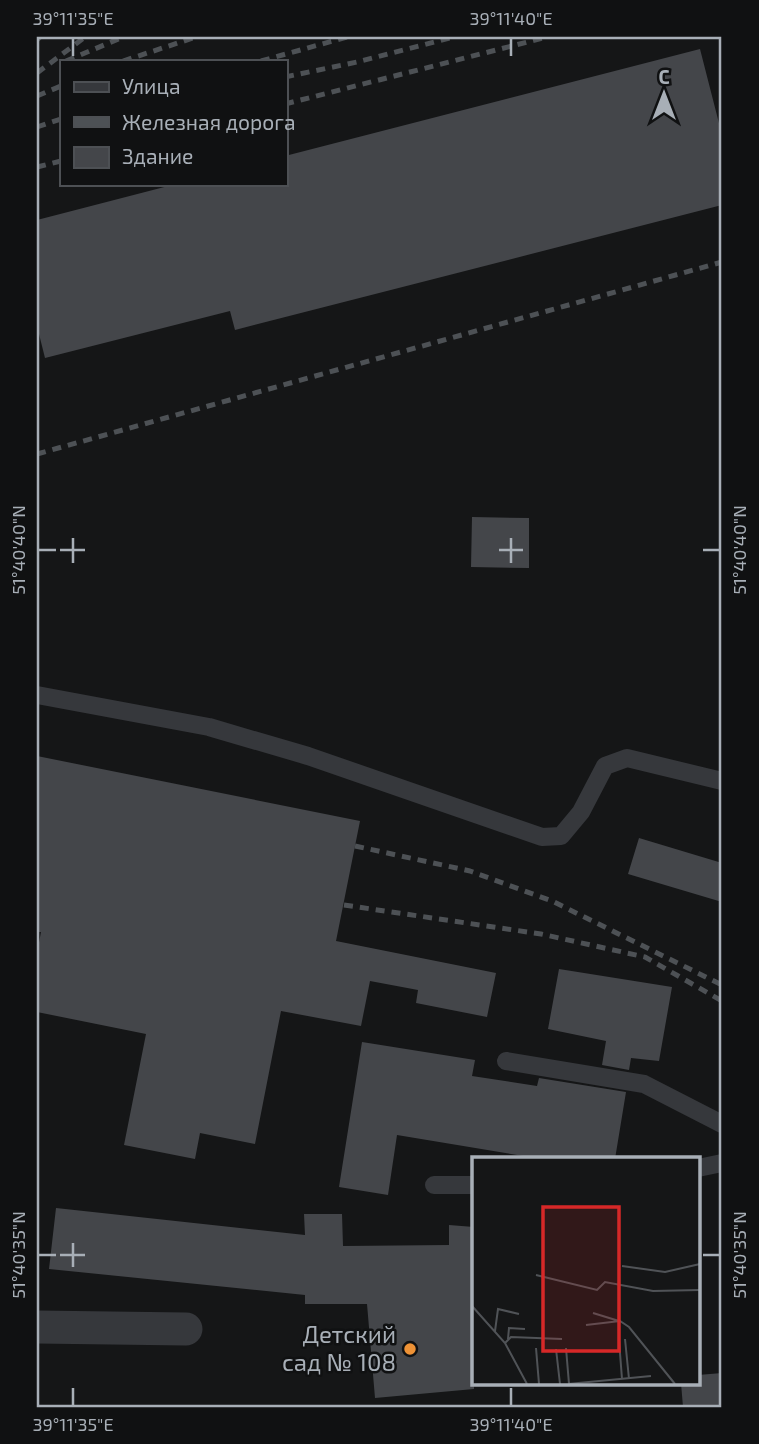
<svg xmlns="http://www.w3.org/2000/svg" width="759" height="1444" viewBox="0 0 759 1444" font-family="'Exo 2',sans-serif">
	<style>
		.building { fill: #44464a }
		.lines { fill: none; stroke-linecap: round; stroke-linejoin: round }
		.lane { stroke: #36383c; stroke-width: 18 }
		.street { stroke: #36383c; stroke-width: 33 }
		.rail { stroke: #4d5155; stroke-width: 5; stroke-dasharray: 9 7; stroke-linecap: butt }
		.ticks { fill: none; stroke: #a8afb7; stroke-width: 2.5 }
		.poi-dot { fill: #ee9236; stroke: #101112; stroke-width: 2.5 }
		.labels { text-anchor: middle; stroke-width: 5; stroke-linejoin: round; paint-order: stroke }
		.poi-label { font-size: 24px; fill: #a8afb7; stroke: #101112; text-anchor: end }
		.inset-road { fill: none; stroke: #505357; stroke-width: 2 }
		.view { fill: #d62828; fill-opacity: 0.15; stroke: #d62828; stroke-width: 3.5 }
		.inset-edge { fill: none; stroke: #a8afb7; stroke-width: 3.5 }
		.neatline { fill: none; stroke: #a8afb7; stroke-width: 2.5 }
		.ticks-label { font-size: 18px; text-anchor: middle; fill: #a8afb7 }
	</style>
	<rect width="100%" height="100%" fill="#151617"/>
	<!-- building -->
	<path class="building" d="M 700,49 L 722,135 L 722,205 L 235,330 L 230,311 L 45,358 L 37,326 L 37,220 L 176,184 L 285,184 L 285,156 Z
		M 472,517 L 529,518 L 529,568 L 471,567 Z
		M 37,756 L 360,821 L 336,941 L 496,973 L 487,1017 L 416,1003 L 418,990 L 370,981 L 361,1026 L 281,1011 L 255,1144 L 200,1133 L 195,1159 L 124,1145 L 146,1034 L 37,1012 L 37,953 L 41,932 L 37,932 Z
		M 639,838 L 722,863 L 722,902 L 628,874 Z
		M 559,969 L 672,987 L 659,1061 L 631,1058 L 629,1070 L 602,1065 L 606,1041 L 548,1029 Z
		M 362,1042 L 475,1060 L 472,1076 L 537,1086 L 539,1078 L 626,1092 L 615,1159 L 541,1159 L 397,1135 L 388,1195 L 339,1187 Z
		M 56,1208 L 305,1235 L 304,1214 L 342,1214 L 343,1246 L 449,1245 L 449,1225 L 474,1227 L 474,1389 L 375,1398 L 367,1304 L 305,1304 L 305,1295 L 49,1269 Z
		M 722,1373 L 722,1407 L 683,1407 L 681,1383 L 698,1383 L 698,1375 Z"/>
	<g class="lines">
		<!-- lane -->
		<path class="lane" d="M 37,695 L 209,727 L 308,756 L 542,837 L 561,836 L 581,812 L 605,766 L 627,758 L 722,781
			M 506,1061 L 644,1084 L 722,1124
			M 698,1168 L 722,1163
			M 434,1185 L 474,1185"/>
		<!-- street -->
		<path class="street" d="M 37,1327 L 186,1329"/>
		<!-- rail -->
		<path class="rail" d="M 37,40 L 40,37
			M 66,61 L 123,37
			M 123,61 L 196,37
			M 261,61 L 347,37
			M 37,73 L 85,37
			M 285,77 L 357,62 L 454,37
			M 37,96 L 61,86
			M 285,104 L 547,37
			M 37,127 L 61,119
			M 37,167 L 61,161
			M 37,454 L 722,262
			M 355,846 L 470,871 L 552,901 L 722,985
			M 344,905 L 541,934 L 645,957 L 722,1001"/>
	</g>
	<!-- ticks -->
	<path class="ticks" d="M 73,38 L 73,56M 511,38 L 511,56M 73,538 L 73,563M 511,538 L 511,563M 38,550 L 56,550M 60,550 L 85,550M 499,550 L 523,550M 703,550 L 720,550M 73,1243 L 73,1267M 38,1255 L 56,1255M 60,1255 L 85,1255M 703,1255 L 720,1255M 73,1388 L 73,1406M 511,1388 L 511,1406"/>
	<!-- markers -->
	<circle class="poi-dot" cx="410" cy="1349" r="7"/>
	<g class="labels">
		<!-- poi labels -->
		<g class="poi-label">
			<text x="396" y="1343">Детский<tspan x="396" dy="28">сад № 108</tspan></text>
		</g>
	</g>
	<!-- overview -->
	<g transform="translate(472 1157)">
		<rect width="228" height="228" fill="#151617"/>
		<path class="inset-road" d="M 150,109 L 193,115 L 228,107M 64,118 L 125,133 L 133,125 L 181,134 L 228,133M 0,149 L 33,186 L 55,227M 121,156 L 147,164M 114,168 L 148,164 L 157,170 L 203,227M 23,174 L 26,152 L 47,157M 36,182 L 37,171 L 53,172M 153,182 L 157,222M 147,183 L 150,222M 33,186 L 39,180 L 90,182M 64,191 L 67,227M 94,191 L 97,227M 84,192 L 88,227M 96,227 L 179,219"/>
		<path class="view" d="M 71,50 L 147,50 L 147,194 L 71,194 Z"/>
		<rect width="228" height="228" class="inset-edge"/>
	</g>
	<!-- border -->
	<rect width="759" height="1444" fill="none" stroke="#101112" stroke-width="77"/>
	<!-- legend -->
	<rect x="60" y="60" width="228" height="126" fill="#101112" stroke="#4d5054" stroke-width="2"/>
	<rect x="74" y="82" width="35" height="10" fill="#36383c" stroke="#4d5054" stroke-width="2"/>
	<text x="122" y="94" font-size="21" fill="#a8afb7">Улица</text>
	<rect x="74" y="117" width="35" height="10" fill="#4d5155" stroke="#4d5054" stroke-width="2"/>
	<text x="122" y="130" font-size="21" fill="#a8afb7">Железная дорога</text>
	<rect x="74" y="147" width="35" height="21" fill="#44464a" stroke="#4d5054" stroke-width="2"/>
	<text x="122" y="164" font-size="21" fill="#a8afb7">Здание</text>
	<!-- north arrow -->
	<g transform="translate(664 94)" stroke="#101112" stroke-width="5" paint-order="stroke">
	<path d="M0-5L12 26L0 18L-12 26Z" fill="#a8afb7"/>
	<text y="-10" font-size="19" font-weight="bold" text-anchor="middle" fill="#a8afb7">С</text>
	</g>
	<rect x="38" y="38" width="682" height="1368" class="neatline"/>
	<g class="ticks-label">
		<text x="73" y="25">39°11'35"E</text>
		<text x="511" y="25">39°11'40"E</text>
		<text transform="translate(19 550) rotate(-90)" y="6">51°40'40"N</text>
		<text transform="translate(740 550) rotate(-90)" y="6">51°40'40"N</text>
		<text transform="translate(19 1255) rotate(-90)" y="6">51°40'35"N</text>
		<text transform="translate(740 1255) rotate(-90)" y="6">51°40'35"N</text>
		<text x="73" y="1431">39°11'35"E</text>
		<text x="511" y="1431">39°11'40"E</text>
	</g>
</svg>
